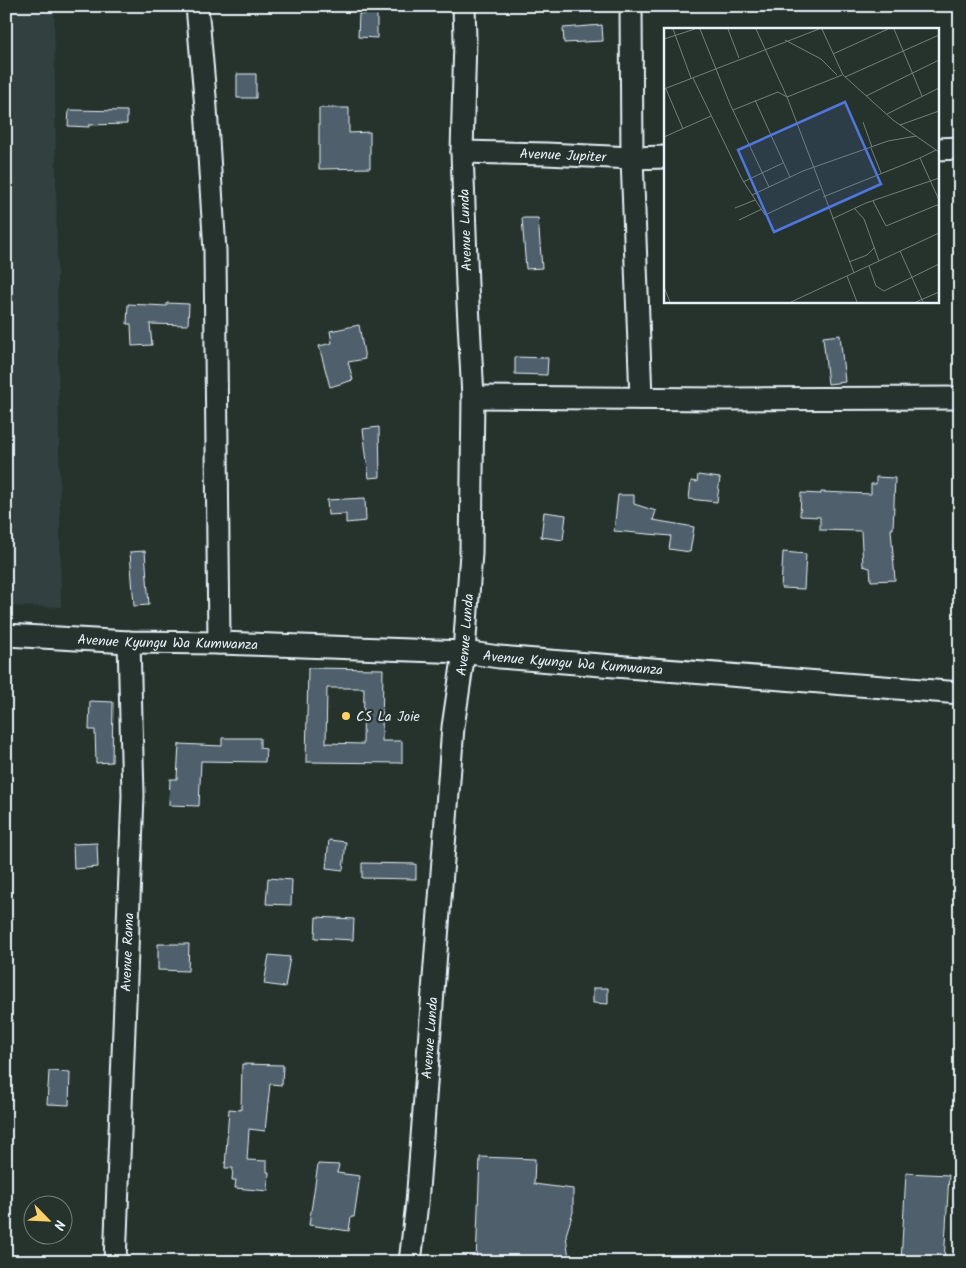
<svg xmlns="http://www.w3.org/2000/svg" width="966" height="1268" viewBox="0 0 966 1268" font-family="Kalam,sans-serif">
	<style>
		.built { fill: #324040 }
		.building { fill: #4f606c; stroke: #e8f1f8; fill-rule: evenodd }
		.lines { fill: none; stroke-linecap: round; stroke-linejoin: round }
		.minor-casing { stroke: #e8f1f8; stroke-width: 25 }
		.minor { stroke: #26332d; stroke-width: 21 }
		.poi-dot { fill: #ffd166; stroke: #26332d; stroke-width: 2 }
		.labels { text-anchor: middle; stroke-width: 4.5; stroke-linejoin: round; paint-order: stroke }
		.street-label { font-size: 14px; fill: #e8f1f8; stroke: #26332d }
		.poi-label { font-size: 14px; fill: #e8f1f8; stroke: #26332d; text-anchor: start }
		.inset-road { fill: none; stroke: #747f7e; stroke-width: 1 }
		.view { fill: #5077e0; fill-opacity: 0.15; stroke: #5077e0; stroke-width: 2.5 }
		.inset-edge { fill: none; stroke: #e8f1f8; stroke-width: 2.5 }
	</style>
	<rect width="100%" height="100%" fill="#26332d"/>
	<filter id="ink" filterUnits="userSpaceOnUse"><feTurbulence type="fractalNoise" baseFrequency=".02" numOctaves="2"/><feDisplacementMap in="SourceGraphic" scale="10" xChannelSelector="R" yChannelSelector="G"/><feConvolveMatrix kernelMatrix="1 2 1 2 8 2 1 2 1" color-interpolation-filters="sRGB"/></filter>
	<g filter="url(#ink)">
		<!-- built -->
		<path class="built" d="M 6,6 L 54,6 L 61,607 L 6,606 Z"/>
		<!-- building -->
		<path class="building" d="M 359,14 L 377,14 L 377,38 L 358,37 Z
			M 602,25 L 603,41 L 564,43 L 563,28 Z
			M 237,74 L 256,74 L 256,98 L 237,98 Z
			M 319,108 L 349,108 L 349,133 L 370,132 L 370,168 L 319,169 Z
			M 69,110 L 127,111 L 127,124 L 89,125 L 89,127 L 68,126 Z
			M 522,218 L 538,218 L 542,268 L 526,269 Z
			M 167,303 L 189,304 L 188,325 L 150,324 L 152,345 L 132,346 L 131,324 L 127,324 L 128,304 L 167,306 Z
			M 359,325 L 365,359 L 348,362 L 353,380 L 330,387 L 319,346 L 332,343 L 330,331 Z
			M 840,335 L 845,382 L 828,384 L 823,337 Z
			M 515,357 L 548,358 L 547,375 L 515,374 Z
			M 379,427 L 380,477 L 369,478 L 363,429 Z
			M 698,475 L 720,478 L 717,502 L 689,499 L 691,481 L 697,482 Z
			M 876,477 L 895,478 L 893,529 L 891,529 L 895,580 L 871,581 L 870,568 L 863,566 L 861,531 L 820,530 L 820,517 L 800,516 L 801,493 L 821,494 L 821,492 L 871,494 L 871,484 L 876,484 Z
			M 618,495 L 634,495 L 634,504 L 656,511 L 653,520 L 694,527 L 690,552 L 669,549 L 671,536 L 614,531 Z
			M 365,498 L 366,521 L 346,523 L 346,514 L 328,515 L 327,500 Z
			M 544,512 L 566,515 L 563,540 L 541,537 Z
			M 145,551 L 149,605 L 134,606 L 130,552 Z
			M 783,552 L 806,554 L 804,589 L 781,588 Z
			M 308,668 L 383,669 L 382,741 L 402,741 L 402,763 L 306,762 ZM 327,688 L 364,688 L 363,744 L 326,743 Z
			M 90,701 L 113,702 L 112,762 L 96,763 L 95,730 L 89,730 Z
			M 222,738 L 260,738 L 260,748 L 266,749 L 265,762 L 201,761 L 199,806 L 169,805 L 170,779 L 177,779 L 179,744 L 222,746 Z
			M 329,840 L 346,842 L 343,870 L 326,868 Z
			M 97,843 L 98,867 L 74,869 L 73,844 Z
			M 362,863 L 416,864 L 416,879 L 362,878 Z
			M 268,878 L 292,880 L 291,905 L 266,904 Z
			M 316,917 L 354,919 L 353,940 L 315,938 Z
			M 158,944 L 189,944 L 188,971 L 158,970 Z
			M 269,955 L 290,957 L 285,987 L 264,984 Z
			M 593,988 L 608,988 L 608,1004 L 593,1003 Z
			M 242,1064 L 283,1065 L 282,1085 L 270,1084 L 265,1131 L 249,1129 L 247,1160 L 267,1161 L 267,1172 L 269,1172 L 268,1191 L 235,1188 L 236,1180 L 232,1180 L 233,1168 L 225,1168 L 229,1109 L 241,1110 Z
			M 49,1071 L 70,1072 L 69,1105 L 47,1104 Z
			M 480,1157 L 535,1159 L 534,1184 L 573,1189 L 573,1212 L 566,1235 L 569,1259 L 530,1257 L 530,1262 L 476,1262 Z
			M 318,1164 L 339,1165 L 337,1173 L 360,1176 L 354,1217 L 351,1217 L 349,1231 L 309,1225 Z
			M 906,1173 L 949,1175 L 944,1262 L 901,1262 Z"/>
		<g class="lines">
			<defs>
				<g id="minor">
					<path d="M 197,6 L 206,108 L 215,251 L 219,643"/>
					<path d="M 631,6 L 632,158 L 641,398"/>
					<path d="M 937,149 L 960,148"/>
					<path id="s1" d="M 462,152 L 546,154 L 632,158 L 665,157"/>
					<path d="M 473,397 L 719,399 L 960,398"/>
					<path id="s2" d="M 6,635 L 129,642 L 219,643 L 464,652 L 499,657 L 960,693"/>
					<path id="s3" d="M 115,1262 L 133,795 L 129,642"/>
					<path id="s4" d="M 410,1262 L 417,1203 L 453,727 L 464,652 L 471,553 L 473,397 L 467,285 L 462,152 L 465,39 L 464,6"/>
				</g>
			</defs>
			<!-- minor casing -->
			<use href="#minor" class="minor-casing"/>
			<!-- minor -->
			<use href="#minor" class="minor"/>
		</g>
	</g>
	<!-- markers -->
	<circle class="poi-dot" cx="346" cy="716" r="5"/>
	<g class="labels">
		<!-- street labels -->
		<g class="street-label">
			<text dy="5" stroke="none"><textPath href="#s1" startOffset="101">Avenue Jupiter</textPath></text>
			<text transform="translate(465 230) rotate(-92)" y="5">Avenue Lunda</text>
			<text dy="5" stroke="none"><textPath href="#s4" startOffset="630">Avenue Lunda</textPath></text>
			<text dy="5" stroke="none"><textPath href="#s2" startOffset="162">Avenue Kyungu Wa Kumwanza</textPath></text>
			<text dy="5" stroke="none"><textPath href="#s2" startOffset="568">Avenue Kyungu Wa Kumwanza</textPath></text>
			<text dy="5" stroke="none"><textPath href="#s3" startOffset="310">Avenue Rama</textPath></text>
			<text dy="5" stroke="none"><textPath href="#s4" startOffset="225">Avenue Lunda</textPath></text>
		</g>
		<!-- poi labels -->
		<g class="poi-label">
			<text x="356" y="721">CS La Joie</text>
		</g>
	</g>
	<!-- overview -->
	<g transform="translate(664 28)">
		<rect width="275" height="275" fill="#26332d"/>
		<path class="inset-road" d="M 9,1 L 27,50M 36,1 L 66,76 L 105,159M 64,1 L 75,30M 92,1 L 123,69 L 190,245M 158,1 L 179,47 L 229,92 L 275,124M 230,1 L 258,68M 0,11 L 31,1M 121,12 L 157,31 L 173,47M 169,26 L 224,1M 181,49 L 275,7M 29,50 L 78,151 L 101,187 L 156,161M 0,61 L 155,1M 2,61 L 19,101M 202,68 L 275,32M 91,72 L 126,149M 69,82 L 114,64 L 123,69 L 178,47M 223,86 L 275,60M 199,94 L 208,119M 236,97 L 275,83M 0,109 L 47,88M 207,120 L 217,145M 272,122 L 256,130 L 275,172M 79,154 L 119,135M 88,167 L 139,143 L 224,113 L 252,108M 159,169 L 256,130M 209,173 L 222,198 L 273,177 L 275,179M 71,180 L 91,172M 191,181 L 200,191 L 215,233M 168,191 L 202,175 L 275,150M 75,192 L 98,181M 236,223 L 259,274M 185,234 L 203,227 L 211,219M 205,238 L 212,258 L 220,263 L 275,236M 183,248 L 193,274M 0,259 L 6,274M 127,274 L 275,205M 252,274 L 275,264"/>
		<path class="view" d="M 181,74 L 217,156 L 110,204 L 74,122 Z"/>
		<rect width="275" height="275" class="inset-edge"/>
	</g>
	<!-- margin -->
	<rect width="966" height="1268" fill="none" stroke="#26332d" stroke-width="25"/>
	<rect x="12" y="12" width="941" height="1243" fill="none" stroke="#e8f1f8" stroke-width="2" filter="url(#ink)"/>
	<!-- north arrow -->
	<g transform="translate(48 1220) rotate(114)"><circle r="24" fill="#26332d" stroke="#747f7e"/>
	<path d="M0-4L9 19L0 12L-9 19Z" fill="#ffd166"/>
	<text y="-8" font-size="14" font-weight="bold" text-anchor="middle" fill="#e8f1f8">N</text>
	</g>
</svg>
